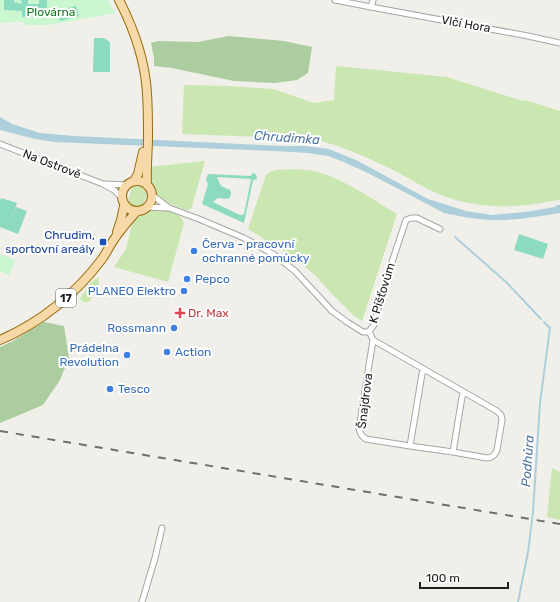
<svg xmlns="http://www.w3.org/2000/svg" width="560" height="602" viewBox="0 0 560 602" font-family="Rubik,sans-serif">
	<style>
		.grass { fill: #cae7b2 }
		.forest { fill: #abcda0 }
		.park { fill: #caf7cf }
		.pitch { fill: #8cdac0; fill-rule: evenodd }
		.water { fill: #accfdb }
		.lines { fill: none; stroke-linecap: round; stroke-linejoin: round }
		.stream { stroke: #accfdb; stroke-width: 2 }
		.street-casing { stroke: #a5a5a5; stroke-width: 7 }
		.primary-casing { stroke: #956d09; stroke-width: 10 }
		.street { stroke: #fff; stroke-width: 5 }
		.primary { stroke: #f7d8a8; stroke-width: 8 }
		.rail { stroke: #6f6f6f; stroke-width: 2; stroke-dasharray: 8 8; stroke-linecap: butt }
		.transit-dot { fill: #1a4fb4; stroke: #fff; stroke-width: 1.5 }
		.shop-dot { fill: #3f7fe0; stroke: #fff; stroke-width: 1.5 }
		.health-dot { fill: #e0444e; stroke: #fff; stroke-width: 1.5 }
		.labels { text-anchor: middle; stroke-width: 4; stroke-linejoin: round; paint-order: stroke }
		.shield { fill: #fff; stroke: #646464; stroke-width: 1 }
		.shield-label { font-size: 11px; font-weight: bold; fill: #212121 }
		.park-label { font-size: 12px; fill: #137c20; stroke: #fff }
		.street-label { font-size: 12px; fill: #212121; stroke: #fff }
		.transit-label { font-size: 12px; fill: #164399; stroke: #fff; text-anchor: end }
		.shop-label { font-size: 12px; fill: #366cbe; stroke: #fff; text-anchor: start }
		.health-label { font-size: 12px; fill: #be3a42; stroke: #fff; text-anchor: start }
		.water-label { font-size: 13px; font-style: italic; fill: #4f76a4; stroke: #fff }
	</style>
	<rect width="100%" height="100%" fill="#f1efe9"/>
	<!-- grass -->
	<path class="grass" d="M 336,66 L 447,77 L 523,101 L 525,100 L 560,111 L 560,200 C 549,201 538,204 527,205 C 501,208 474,206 449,198 C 428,191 411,179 391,169 C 366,157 340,145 312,139 L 182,134 L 184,85 L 230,86 L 273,89 L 314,103 L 334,100 Z
		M 205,161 L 192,206 L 190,210 L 185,210 L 163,201 L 156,195 L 151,185 L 149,167 Z
		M 295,169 C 302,170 308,170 314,171 C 343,178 372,199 397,214 L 362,321 L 354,316 L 331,293 L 315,275 L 292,256 L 248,229 L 266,175 C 272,168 286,170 295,169 Z
		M 134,187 C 158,184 141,221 128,200 L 132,188 Z
		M 154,210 C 164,210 181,211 184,223 L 168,282 L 114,267 L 126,249 L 132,224 L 131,222 C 138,214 144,212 154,210 Z
		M 97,278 L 99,279 C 99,282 99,286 97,288 C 96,289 95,290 94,290 C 90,296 93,306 81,301 L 80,298 C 84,293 91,281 97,278 Z
		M 552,468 L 560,472 L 560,520 L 547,517 Z"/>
	<!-- forest -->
	<path class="forest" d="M 229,36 L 284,41 L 312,47 L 308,73 L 297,80 L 275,83 L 234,81 L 172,68 L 154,66 L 154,58 L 151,43 L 158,41 L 198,42 Z
		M 44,322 L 64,326 L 69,358 L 60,380 L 43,405 L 0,423 L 0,347 L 13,341 Z"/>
	<!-- park -->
	<path class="park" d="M 0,0 L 108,0 L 115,13 L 49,25 L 25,25 L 24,22 L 0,23 Z
		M 0,254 L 15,260 L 9,275 L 0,271 Z"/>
	<!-- pitch -->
	<path class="pitch" d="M 4,0 L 14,0 L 14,2 L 22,4 L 21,0 L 28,0 L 28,4 L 39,4 L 39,0 L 47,0 L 47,12 L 49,13 L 47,16 L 45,15 L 30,15 L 29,16 L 22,17 L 22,11 L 4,10 Z
		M 76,6 L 79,16 L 60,21 L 58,11 Z
		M 94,38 L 104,38 L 110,42 L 110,72 L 93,72 Z
		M 252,173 L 256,174 L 257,179 L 253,180 L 244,223 L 202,204 L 208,184 L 206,180 L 208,174 L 251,176 ZM 217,177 L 251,179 L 244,214 L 242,215 L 240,215 L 213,202 L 218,198 L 228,199 C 231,197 232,193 230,190 L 221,186 Z
		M 1,198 L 17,203 L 10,223 L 16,207 L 27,211 L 18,234 L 0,227 L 0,201 Z
		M 519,234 L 548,244 L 543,259 L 514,250 Z"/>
	<!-- water -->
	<path class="water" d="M 0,117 L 12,124 L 40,133 L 74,136 L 281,146 L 305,146 L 329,149 L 358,161 L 428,199 L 466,211 L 492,215 L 525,212 L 555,207 L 557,205 L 560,205 L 560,213 C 539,216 514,221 493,220 C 478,220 458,216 444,213 L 370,174 L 346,163 L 328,156 L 308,153 L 275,151 L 54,142 L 35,139 L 0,130 Z"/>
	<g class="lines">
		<!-- stream -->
		<path class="stream" d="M 455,237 L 506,282 L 541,319
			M 518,602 L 528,552 L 533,512 L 540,403 L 550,328 L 544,322"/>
		<defs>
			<path id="street" d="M 335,0 L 371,7
				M 373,0 L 371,7 L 528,36 L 560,43
				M 0,144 L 103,184 L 114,190 L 121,197
				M 105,184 L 126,185
				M 152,195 L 169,208 L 199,219 L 244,238 L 273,254 L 295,271 L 332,311 L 347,322 L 363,332 L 367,332 L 370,330 L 374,325 L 382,292 L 406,220 L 411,218 L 417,218 L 440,229
				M 147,207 L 168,208
				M 369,331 L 373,340 L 497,411 L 501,415 L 502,420 L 497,450 C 495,455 492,458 487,458 L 453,452
				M 373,340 L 359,428 C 360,433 361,436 366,439 L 410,446
				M 424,369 L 422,374 L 410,446 L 453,452 L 462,397 L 464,392
				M 142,602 L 155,558 L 162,528"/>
			<path id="primary" d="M 119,0 C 134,29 145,60 147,93 C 148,108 148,122 148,136 C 148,153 146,169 147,185
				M122 196a15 15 0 1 1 30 0a15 15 0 1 1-30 0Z
				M 134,181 L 138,174 L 143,152
				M 117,232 L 121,220 L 124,206
				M 0,340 C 40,323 76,294 102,259 C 107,252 110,245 115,238 C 121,229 129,220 136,212"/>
		</defs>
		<!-- street casing -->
		<use href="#street" class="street-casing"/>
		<!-- primary casing -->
		<use href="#primary" class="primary-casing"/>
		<!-- street -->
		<use href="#street" class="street"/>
		<!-- primary -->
		<use href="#primary" class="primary"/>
		<!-- rail -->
		<path class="rail" d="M 0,431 L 560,524"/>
	</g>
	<!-- markers -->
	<rect class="transit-dot" x="99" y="238" width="8" height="8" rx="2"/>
	<g class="shop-dot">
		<circle cx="194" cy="251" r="4"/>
		<circle cx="187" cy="279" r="4"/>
		<circle cx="184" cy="291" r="4"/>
		<circle cx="174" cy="328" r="4"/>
		<circle cx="167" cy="352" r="4"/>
		<circle cx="127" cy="355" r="4"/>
		<circle cx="110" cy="389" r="4"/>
	</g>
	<path class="health-dot" d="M178 307h4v4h4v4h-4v4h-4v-4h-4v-4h4z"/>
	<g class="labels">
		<!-- shield labels -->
		<rect class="shield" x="56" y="289" width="20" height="18" rx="3"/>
		<g class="shield-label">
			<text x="66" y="302">17</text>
		</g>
		<!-- park labels -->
		<g class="park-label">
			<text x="51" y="16">Plovárna</text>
		</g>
		<!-- street labels -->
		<g class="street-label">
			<text transform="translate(466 24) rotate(10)" y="4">Vlčí Hora</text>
			<text transform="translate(52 164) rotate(21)" y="4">Na Ostrově</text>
			<text transform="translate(382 293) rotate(-73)" y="4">K Píšťovům</text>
			<text transform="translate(365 401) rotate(-83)" y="4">Šnajdrova</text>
		</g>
		<!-- transit labels -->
		<g class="transit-label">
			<text x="95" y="239">Chrudim,<tspan x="95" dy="14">sportovní areály</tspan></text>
		</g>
		<!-- shop labels -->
		<g class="shop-label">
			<text x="202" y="248">Červa - pracovní<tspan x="202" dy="14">ochranné pomůcky</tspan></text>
			<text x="195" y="283">Pepco</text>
			<text x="176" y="295" text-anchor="end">PLANEO Elektro</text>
			<text x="166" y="332" text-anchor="end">Rossmann</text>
			<text x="119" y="352" text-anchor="end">Prádelna<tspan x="119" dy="14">Revolution</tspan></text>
			<text x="175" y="356">Action</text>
			<text x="118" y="393">Tesco</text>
		</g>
		<!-- health labels -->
		<g class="health-label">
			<text x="188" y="317">Dr. Max</text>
		</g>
		<!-- water labels -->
		<g class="water-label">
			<text transform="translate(287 137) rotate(4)" y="5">Chrudimka</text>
			<text transform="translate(527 461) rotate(-86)" y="5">Podhůra</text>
		</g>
	</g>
	<!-- scale -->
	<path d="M420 582v6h88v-6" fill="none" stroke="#212121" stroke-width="2"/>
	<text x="426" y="582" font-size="12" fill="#212121" stroke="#ffffff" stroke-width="3" paint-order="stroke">100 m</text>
</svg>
